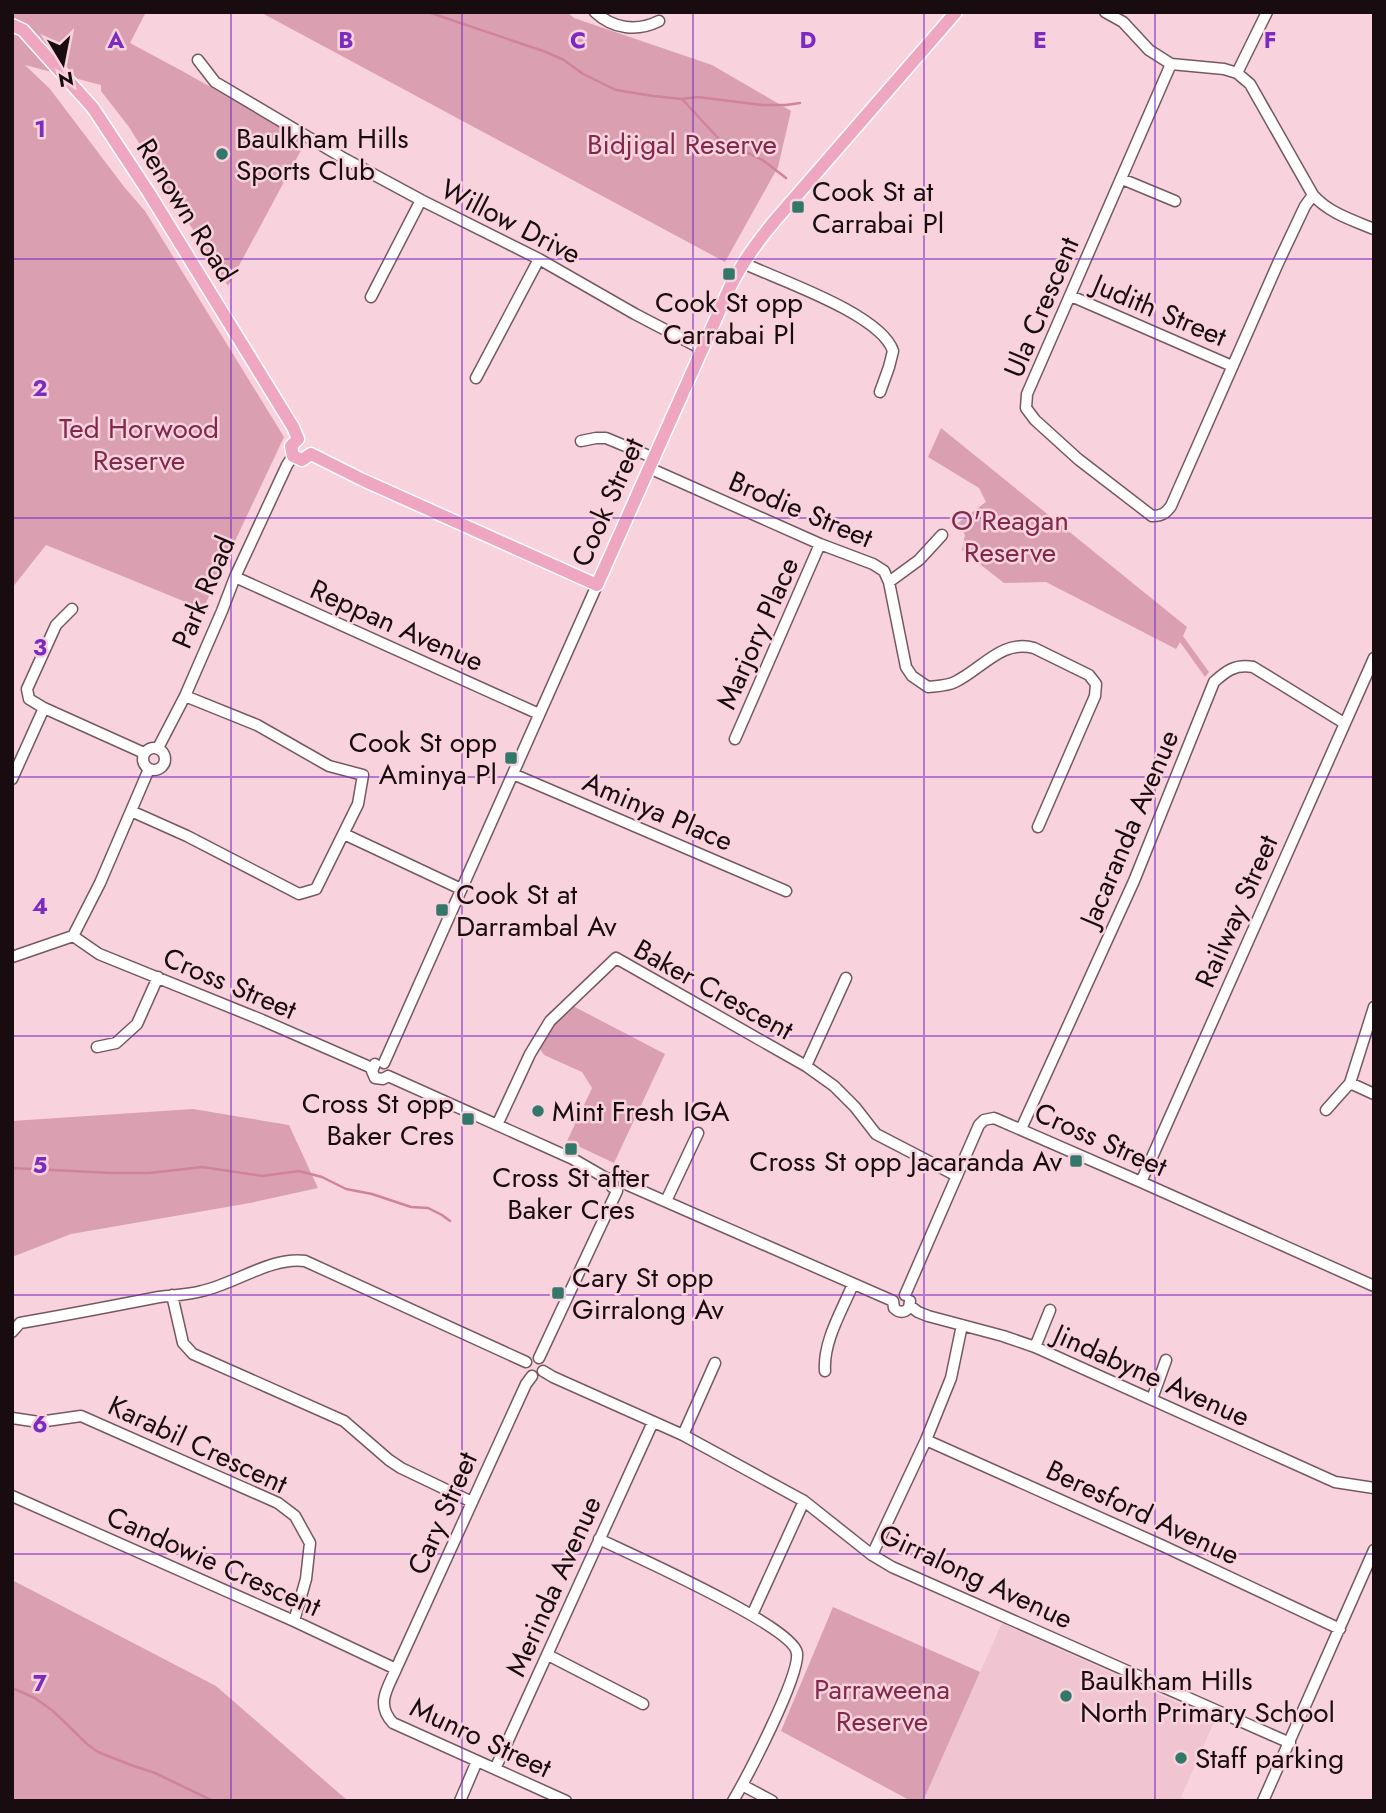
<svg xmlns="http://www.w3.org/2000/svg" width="1386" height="1813" viewBox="0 0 1386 1813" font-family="Jost,sans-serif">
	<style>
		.built { fill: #f0c4d1 }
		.green { fill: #db9fb2 }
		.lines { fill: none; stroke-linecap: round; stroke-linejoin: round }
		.stream { stroke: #cf839c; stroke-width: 2.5 }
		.minor-casing { stroke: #765861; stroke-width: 13 }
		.major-casing { stroke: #fff; stroke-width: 15 }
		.minor { stroke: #fff; stroke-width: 10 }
		.major { stroke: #efa6c1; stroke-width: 12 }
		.grid { fill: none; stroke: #7b2cbf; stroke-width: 2; stroke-opacity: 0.55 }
		.poi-dot { fill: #33776a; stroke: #f8d3de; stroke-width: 2.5 }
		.labels { text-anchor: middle; stroke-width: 5; stroke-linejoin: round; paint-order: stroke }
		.poi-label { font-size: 28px; fill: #180c10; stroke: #f8d3de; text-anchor: start }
		.park-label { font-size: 28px; fill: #82284d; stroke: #f8d3de }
		.street-label { font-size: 28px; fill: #180c10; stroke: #f8d3de }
		.grid-label { font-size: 23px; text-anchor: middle; font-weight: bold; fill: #7b2cbf; stroke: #f8d3de; stroke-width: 5; stroke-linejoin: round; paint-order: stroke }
	</style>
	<rect width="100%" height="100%" fill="#f8d3de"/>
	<!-- built -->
	<path class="built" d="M 1002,1623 L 1215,1720 L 1181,1797 L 1188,1801 L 923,1801 Z"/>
	<!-- green -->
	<path class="green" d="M 12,12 L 146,12 L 130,43 L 184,72 L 306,141 L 228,286 L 129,127 L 101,91 L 101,85 L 25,65 L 50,89 L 125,188 L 145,211 L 284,437 L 203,609 L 46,545 L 12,588 Z
		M 260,12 L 567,12 L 574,18 L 712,65 L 791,111 L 778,167 L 725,262 Z
		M 941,428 L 1187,627 L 1183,636 L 1209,672 L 1205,677 L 1180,642 L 1176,649 L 1046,582 L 1004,583 L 962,550 L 965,535 L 958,523 L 986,502 L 979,488 L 928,457 Z
		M 571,1005 L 665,1054 L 614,1163 L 567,1141 L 592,1088 L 582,1072 L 544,1055 L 540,1049 L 554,1023 Z
		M 193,1109 L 289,1125 L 318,1188 L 250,1203 L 71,1234 L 12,1257 L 12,1121 Z
		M 12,1580 L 216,1686 L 348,1801 L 12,1801 Z
		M 833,1607 L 980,1672 L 923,1801 L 911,1801 L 781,1731 Z"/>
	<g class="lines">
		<!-- stream -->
		<path class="stream" d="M 428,12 L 546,52 L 564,60 L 583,74 L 616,90 L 653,96 L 682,99 L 698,97 L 762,105 L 786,105 L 800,103
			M 682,99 L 718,138 L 764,161 L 786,178
			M 12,1168 L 112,1173 L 149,1173 L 202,1167 L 262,1176 L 299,1171 L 322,1177 L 346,1189 L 372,1194 L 411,1207 L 428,1208 L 442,1215 L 450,1221
			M 12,1688 L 35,1698 L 53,1711 L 87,1744 L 98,1752 L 131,1765 L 155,1773 L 213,1801"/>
		<defs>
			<path id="minor" d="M 595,12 C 613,29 637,32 659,21
				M 1105,12 L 1123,22 L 1149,50 L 1171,64 L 1224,69 L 1237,73 L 1250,84 L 1313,195 C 1329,213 1352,220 1374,229
				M 198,60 L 215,82 L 345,159 L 421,200 L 539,259 L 635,314 L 702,349
				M 1171,64 L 1027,394 L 1026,408 L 1035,420 L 1078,459 L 1152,516 C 1162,516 1166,513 1171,506 L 1279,261 L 1305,206 L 1313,195
				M 1237,73 L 1267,12
				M 1122,179 L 1175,201
				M 743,263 C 779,280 881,314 893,351 L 889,367 L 880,392
				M 1071,296 L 1232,366
				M 371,297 L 421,200
				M 476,378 L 539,259
				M 581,441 L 596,438 L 606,438 L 654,458
				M 649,468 L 820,544 L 873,564 L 884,571 L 889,582 L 906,667 L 912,676 L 928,687 C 937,686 947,686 955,682 C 982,669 1002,639 1034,648 L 1089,675 L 1096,684 L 1095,696 L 1038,827
				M 235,577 L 539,714
				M 889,582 L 919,560 L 942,535
				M 72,609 L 56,625 L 27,689 L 29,699 L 44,708 L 144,753
				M 735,739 L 820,544
				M143 759a11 11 0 1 1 22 0a11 11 0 1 1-22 0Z
				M 158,748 L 185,696 L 222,611 L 235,577 L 287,465 L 293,456
				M 513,774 L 786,891
				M 12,779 L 44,708
				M 131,811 L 187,836 L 299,894 L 316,889 L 358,804 L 363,775 L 329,766 L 257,725 L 185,696
				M 344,834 L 461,889
				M 73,936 L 99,954 L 262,1020 L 372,1068
				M 12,957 L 73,936 L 100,883 L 149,769
				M 97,1047 L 116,1043 L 137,1024 L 158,977
				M 384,1063 L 597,585
				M 375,1064 L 372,1071 L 375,1078 L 383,1079 L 388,1076
				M 806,1066 L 846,978
				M 388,1076 L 573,1159 L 611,1181
				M 1350,1083 L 1374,1094
				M 1326,1110 L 1350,1083 L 1374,1007
				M 497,1125 L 530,1054 L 550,1021 L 616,958 L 806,1066 L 834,1086 L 855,1107 L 876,1134 L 957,1176
				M 1021,1129 L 1134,881 L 1214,682 C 1226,671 1235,664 1253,667 L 1344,723
				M 1141,1182 L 1374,658
				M 628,1185 L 893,1301
				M 612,1187 L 613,1178 L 620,1175 L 626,1177 L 628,1185
				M 666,1201 L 698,1133
				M 172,1295 L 183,1343 L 193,1354 L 344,1421 L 389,1460 L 401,1468 L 472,1502
				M 905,1295 L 979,1125 L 984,1120 L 994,1118 L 1141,1182 L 1374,1286
				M 893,1301 L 894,1308 C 899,1313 904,1313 909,1308 L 910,1301
				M 910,1306 L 918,1312 L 928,1316 L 1003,1336 L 1035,1347 L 1335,1482 L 1374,1488
				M 12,1332 L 20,1323 C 66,1315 113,1306 159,1297 C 173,1295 188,1295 202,1291 C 234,1284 273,1256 305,1261 L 526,1362
				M 1035,1347 L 1050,1310
				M 539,1358 L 617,1191
				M 543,1371 L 553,1377 L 683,1435 L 804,1501 L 872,1555 L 892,1567 L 1290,1743
				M 825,1371 C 823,1341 842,1311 853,1284
				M 532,1376 L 526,1384 L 396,1669 C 388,1688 375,1704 393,1723 L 566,1801
				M 1152,1399 L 1166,1360
				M 12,1418 L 39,1422 L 81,1416 L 278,1503 L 295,1516 L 310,1543 L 306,1579 L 294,1621
				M 683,1435 L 715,1363
				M 926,1440 L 1161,1545 L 1340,1629
				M 12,1496 L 294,1621 L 396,1669
				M 599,1539 C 630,1554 793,1626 797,1653 C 800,1676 747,1777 733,1801
				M 872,1555 L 926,1440 L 951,1378 L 962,1325
				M 752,1615 L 804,1501
				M 548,1655 L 643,1704
				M 495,1769 L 653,1422
				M 742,1785 L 772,1801
				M 460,1801 L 477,1761
				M 1263,1801 L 1374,1550"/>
			<path id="major" d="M 12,25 L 23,30 L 93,108 L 149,193 L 293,427 L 298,439
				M 298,439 L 291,446 L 293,456 L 302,460 L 311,454
				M 311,454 L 363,480 L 597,585 L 730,287 C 743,261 759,239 778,217 L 956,12"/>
		</defs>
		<!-- minor casing -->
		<use href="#minor" class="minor-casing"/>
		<!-- major casing -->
		<use href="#major" class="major-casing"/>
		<!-- minor -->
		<use href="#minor" class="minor"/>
		<!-- major -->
		<use href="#major" class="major"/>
	</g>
	<!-- grid -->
	<path class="grid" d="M 231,12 L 231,1801M 462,12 L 462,1801M 693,12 L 693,1801M 924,12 L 924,1801M 1155,12 L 1155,1801M 12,259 L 1374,259M 12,518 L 1374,518M 12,777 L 1374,777M 12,1036 L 1374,1036M 12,1295 L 1374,1295M 12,1554 L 1374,1554"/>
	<!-- markers -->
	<g class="poi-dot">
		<circle cx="222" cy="154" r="7"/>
		<rect x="791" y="200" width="14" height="14" rx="3.5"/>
		<rect x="722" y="267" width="14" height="14" rx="3.5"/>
		<rect x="504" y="751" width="14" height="14" rx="3.5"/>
		<rect x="435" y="903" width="14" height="14" rx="3.5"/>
		<circle cx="538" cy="1111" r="7"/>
		<rect x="461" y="1112" width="14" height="14" rx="3.5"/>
		<rect x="564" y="1142" width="14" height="14" rx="3.5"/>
		<rect x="1069" y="1154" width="14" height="14" rx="3.5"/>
		<rect x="551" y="1286" width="14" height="14" rx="3.5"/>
		<circle cx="1066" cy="1696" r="7"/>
		<circle cx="1181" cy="1758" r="7"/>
	</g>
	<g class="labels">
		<!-- poi labels -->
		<g class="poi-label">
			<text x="236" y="148">Baulkham Hills<tspan x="236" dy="32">Sports Club</tspan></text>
			<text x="812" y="201">Cook St at<tspan x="812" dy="32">Carrabai Pl</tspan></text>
			<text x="729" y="312" text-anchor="middle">Cook St opp<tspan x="729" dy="32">Carrabai Pl</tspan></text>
			<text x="497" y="752" text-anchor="end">Cook St opp<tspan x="497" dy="32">Aminya Pl</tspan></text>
			<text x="456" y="904">Cook St at<tspan x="456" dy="32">Darrambal Av</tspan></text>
			<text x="454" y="1113" text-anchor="end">Cross St opp<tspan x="454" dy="32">Baker Cres</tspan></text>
			<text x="552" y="1121">Mint Fresh IGA</text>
			<text x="1062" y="1171" text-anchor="end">Cross St opp Jacaranda Av</text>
			<text x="571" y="1187" text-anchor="middle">Cross St after<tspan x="571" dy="32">Baker Cres</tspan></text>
			<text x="572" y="1287">Cary St opp<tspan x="572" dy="32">Girralong Av</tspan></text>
			<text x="1080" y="1690">Baulkham Hills<tspan x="1080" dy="32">North Primary School</tspan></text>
			<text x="1195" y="1768">Staff parking</text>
		</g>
		<!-- park labels -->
		<g class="park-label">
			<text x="682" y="154">Bidjigal Reserve</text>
			<text x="139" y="438">Ted Horwood<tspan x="139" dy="32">Reserve</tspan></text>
			<text x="1010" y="530">O'Reagan<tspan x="1010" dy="32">Reserve</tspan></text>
			<text x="882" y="1699">Parraweena<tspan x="882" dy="32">Reserve</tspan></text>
		</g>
		<!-- street labels -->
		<g class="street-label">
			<text transform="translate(187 210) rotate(58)" y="10">Renown Road</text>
			<text transform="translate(511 221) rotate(27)" y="10">Willow Drive</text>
			<text transform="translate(1041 307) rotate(-67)" y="10">Ula Crescent</text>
			<text transform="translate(1160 310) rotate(23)" y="10">Judith Street</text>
			<text transform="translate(607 502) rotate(-66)" y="10">Cook Street</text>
			<text transform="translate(801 509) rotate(23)" y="10">Brodie Street</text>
			<text transform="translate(203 592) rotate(-67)" y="10">Park Road</text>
			<text transform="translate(397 625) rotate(24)" y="10">Reppan Avenue</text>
			<text transform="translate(757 633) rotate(-66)" y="10">Marjory Place</text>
			<text transform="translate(658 811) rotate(23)" y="10">Aminya Place</text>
			<text transform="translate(1129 828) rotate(-67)" y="10">Jacaranda Avenue</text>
			<text transform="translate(1236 911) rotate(-66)" y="10">Railway Street</text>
			<text transform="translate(230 983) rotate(23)" y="10">Cross Street</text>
			<text transform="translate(714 989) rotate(29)" y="10">Baker Crescent</text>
			<text transform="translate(1101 1139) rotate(24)" y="10">Cross Street</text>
			<text transform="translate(1152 1375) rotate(24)" y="10">Jindabyne Avenue</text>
			<text transform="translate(198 1444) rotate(25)" y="10">Karabil Crescent</text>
			<text transform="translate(1143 1512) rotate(25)" y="10">Beresford Avenue</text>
			<text transform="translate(442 1513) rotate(-66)" y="10">Cary Street</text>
			<text transform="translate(214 1561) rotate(24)" y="10">Candowie Crescent</text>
			<text transform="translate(976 1576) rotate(25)" y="10">Girralong Avenue</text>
			<text transform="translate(553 1586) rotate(-66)" y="10">Merinda Avenue</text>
			<text transform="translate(481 1737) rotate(25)" y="10">Munro Street</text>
		</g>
	</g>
	<g class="grid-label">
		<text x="116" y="48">A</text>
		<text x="346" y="48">B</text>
		<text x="578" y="48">C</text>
		<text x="808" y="48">D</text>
		<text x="1040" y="48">E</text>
		<text x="1270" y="48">F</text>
		<text x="40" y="137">1</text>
		<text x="40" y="396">2</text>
		<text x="40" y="655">3</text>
		<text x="40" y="914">4</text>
		<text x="40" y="1173">5</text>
		<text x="40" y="1432">6</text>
		<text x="40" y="1691">7</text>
	</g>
	<!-- border -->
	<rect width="1386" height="1813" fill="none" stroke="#180c10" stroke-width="28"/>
	<!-- north arrow -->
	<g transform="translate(63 63) rotate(170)" stroke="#f8d3de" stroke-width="5" paint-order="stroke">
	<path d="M0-5L12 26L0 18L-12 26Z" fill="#180c10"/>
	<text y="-10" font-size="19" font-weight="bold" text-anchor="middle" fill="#180c10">N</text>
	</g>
</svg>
